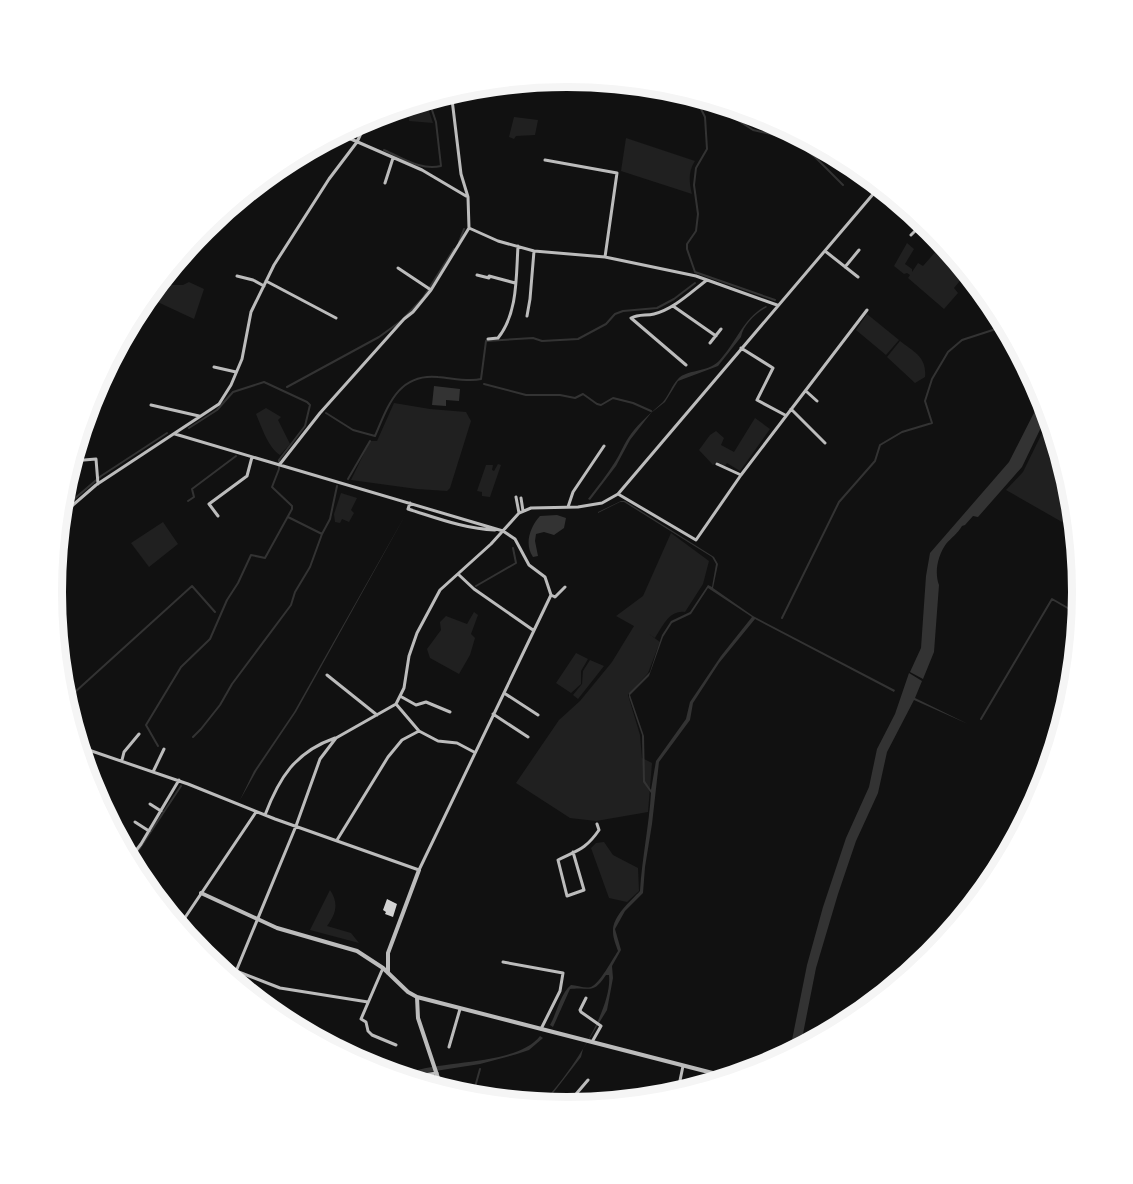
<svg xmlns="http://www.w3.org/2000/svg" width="1133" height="1184" viewBox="0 0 1133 1184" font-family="Arial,sans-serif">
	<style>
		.green { fill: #202020 }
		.water { fill: #333; fill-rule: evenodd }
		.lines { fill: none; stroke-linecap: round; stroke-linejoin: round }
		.stream { stroke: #333; stroke-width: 2 }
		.building { fill: #d3d3d3 }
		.minor { stroke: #bcbcbc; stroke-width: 3 }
		.tertiary { stroke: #bcbcbc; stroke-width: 4 }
		.rim { fill: none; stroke: #f5f5f5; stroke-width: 8 }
	</style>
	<rect width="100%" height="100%" fill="#111"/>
	<!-- green -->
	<path class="green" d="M 425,99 L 433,123 L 409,121 L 411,103 Z
		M 514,117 L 538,120 L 535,135 L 516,136 L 514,139 L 509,137 Z
		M 626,138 L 695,161 C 688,171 689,183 692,194 L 621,171 Z
		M 925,222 L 954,255 L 952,258 L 953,264 L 964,276 L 954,288 L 958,293 L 944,309 L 908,278 L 910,275 L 907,273 L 904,274 L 894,266 L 907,243 L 914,249 L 905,264 L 912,269 L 912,272 L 918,263 L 923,266 L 938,249 L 924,234 L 923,224 Z
		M 189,282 L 204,289 L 194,319 L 149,298 L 164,285 L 183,285 Z
		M 867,314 L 899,340 L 886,355 L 856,330 Z
		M 900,341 C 914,352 927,357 925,377 L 915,383 L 887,357 Z
		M 394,403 L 430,409 L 466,412 L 471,421 L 450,488 L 447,491 L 417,489 L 351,480 L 370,441 L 377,441 Z
		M 266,408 L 281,417 L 278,420 L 290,444 L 280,455 C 268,447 262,428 256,414 Z
		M 1050,417 L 1072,492 L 1076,530 L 1006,490 L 1023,472 Z
		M 755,418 L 770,429 L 740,471 L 727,463 L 724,467 L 717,462 L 713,465 L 699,450 L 710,435 L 716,431 L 724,438 L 721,445 L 734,452 Z
		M 498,464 L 501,465 L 490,497 L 482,496 L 482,492 L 477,491 L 486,465 L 493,465 L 492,470 L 494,471 Z
		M 341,493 L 357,498 L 351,510 L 354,513 L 349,522 L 342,519 L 340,523 L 335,522 L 334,514 Z
		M 163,522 L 178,544 L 149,567 L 131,543 Z
		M 671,533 L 709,561 L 703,584 L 685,612 C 669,610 663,626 655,638 L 649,634 L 660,642 L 648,673 L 628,695 L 640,735 L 642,758 L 652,763 L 648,812 L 596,821 L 570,818 L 516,783 L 559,720 L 580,701 L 612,662 L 634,626 L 616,616 L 643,596 Z
		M 474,612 L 478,615 L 471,634 L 475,638 L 470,655 L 459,674 L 430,658 L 427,649 L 441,630 L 440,622 L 446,616 L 467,624 Z
		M 576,653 L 588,659 L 581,671 L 581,684 L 571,693 L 556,683 Z
		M 590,660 L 604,666 L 578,699 L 573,695 L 582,684 L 583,671 Z
		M 604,842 L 613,855 L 638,868 L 639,891 L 627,902 L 609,898 L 591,848 L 596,843 Z
		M 330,890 C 339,903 336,914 327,926 L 351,933 L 359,943 L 310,930 Z
		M 319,1041 L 343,1049 L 349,1046 L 379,1063 L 396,1069 L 385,1073 L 369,1068 Z"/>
	<!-- water -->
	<path class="water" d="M 766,306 L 767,307 C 756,313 743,325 741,337 L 718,366 L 678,381 L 665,402 L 651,413 L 630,440 L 616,466 L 590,500 L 588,499 C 597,487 607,475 615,462 C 621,453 624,443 631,434 C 640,422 652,412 663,402 C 669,395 672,385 678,379 C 687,369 707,373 719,361 C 736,343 744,317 766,306 Z
		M 434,386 L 460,389 L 459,401 L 446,400 L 446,406 L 432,405 Z
		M 1043,395 L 1048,413 L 1022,467 L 978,517 L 973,516 L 965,525 L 962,526 C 958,533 951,538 946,544 C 938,555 934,572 939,585 L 934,652 L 923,679 L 910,672 L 921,648 L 926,576 L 930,553 L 1009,462 Z
		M 621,501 L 625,501 L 714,557 L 718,564 L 713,588 L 753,616 L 895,690 L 894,692 L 755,619 L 719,663 L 693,703 L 690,720 L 659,762 L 652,824 L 645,867 L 643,893 L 625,911 L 615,929 L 621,950 L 612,966 L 613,978 L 607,1010 L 583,1049 L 581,1057 L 547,1101 L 540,1105 C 566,1080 613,1011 609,975 L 606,975 C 592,996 590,986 570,989 L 553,1027 L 550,1025 C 557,1013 560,994 571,985 C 577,985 585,989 591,987 C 600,983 612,960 618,951 C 616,945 613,938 613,932 C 612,916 631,901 640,891 C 642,858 649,826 651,793 L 643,782 L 642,735 L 629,697 L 629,693 L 650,672 L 662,635 L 671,621 L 690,612 L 708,585 L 712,587 L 716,564 L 712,557 L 624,502 L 620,502 L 598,513 L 598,512 ZM 708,588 L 752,617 L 721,656 L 690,702 L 686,719 L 656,761 L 651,790 L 645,781 L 644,736 L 630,695 L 649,676 L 663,637 L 672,623 L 691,614 Z
		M 407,512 L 296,712 L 257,770 L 240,800 L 254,771 L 294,712 Z
		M 557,515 L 566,518 L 564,528 L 554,535 L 544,532 L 536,534 L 535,541 L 538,556 L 533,557 C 524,544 530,527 540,516 Z
		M 909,673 L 922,681 L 915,698 L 968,724 L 914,700 L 887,752 L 878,793 L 856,841 L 838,894 L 816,968 L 800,1049 L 789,1055 L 807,965 L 823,907 L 846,838 L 869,787 L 877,749 L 895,714 Z
		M 540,1036 L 543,1038 L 529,1050 L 517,1054 L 480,1064 L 397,1077 L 391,1075 L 406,1070 L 411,1072 C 444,1060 518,1065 540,1036 Z"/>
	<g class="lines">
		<!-- stream -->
		<path class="stream" d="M 698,96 L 698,103 L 705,117 L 707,149 L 696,168 L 694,185 L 698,214 L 696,231 L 687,244 L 687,249 L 695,272 L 775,300
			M 699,99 L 725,112 L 753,130 L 784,137 L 798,144 L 815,157 L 843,185
			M 384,150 C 403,158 421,171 441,166 L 436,122 L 428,98
			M 459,242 L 464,229
			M 405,317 L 423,298 L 454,249
			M 484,384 L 526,395 L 560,395 L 575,398 L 583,394 L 597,404 L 601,405 L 613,398 L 633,403 L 651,411
			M 287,387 L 379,337 L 401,321
			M 326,413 L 353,430 L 375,436 C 388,406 398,373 438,377 C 452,378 468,382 481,379 L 486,341 L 533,338 L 542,341 L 578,339 L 606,324 L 615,314 L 623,311 L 657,308 L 674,299 L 695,283
			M 348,479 L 370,441
			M 188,501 L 194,497 L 192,489 L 236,456
			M 59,512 L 101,476 L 167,433
			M 288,517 L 322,534
			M 476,586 L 516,563 L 513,548
			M 782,618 L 839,502 L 875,461 L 880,445 L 902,432 L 932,423 L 925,401 L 932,379 L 948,352 L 962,340 L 999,328 L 1007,328
			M 64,702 L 192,586 L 215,612
			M 981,719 L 1052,599 L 1080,615
			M 193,737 L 201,729 L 220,705 L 232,684 L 291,605 L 295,592 L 310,567 L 322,534 L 330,519 L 337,486
			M 158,746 L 146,725 L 181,667 L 210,639 L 227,600 L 238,583 L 251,555 L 265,558 L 292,509 L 292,506 L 272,487 L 279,469 L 279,460 L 305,426 L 310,405 L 307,402 L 264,382 L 233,392 L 217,410 L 189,428
			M 1044,753 L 1056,744
			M 130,863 L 181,786
			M 342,1040 L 376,1060 L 402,1068 L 404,1071
			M 472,1098 L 480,1069"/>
	</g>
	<!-- building -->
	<path class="building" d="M 387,899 L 397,904 L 393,917 L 385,914 L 386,912 L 383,910 Z"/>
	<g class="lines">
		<!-- minor -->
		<path class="minor" d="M 337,133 L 422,170 L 466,196
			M 545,160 L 617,173 L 605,257
			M 385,183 L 393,158
			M 881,186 L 921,225 L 911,235
			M 469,228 L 498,241 L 534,251 L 605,257 L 696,276 L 777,305
			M 825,251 L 858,277
			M 845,267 L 859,250
			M 398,268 L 431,290
			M 477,275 L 489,278 L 489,276 L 515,283
			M 237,276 L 253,280 L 264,286
			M 266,281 L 336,318
			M 673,306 L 716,336
			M 527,316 L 530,299 L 534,251
			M 488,339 L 498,338 C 518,313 516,277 518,246
			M 710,343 L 721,329
			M 741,348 L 773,368 L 757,400 L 785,415
			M 686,365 L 631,318 C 639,314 646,316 654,314 C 674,309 691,292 707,280
			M 214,367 L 236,372
			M 807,392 L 817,401
			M 151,405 L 199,416
			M 791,409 L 825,443
			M 72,461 L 96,459 L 98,484
			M 280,464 L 320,413 L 404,319 L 413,312 L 431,290 L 469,228 L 468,197 L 461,174 L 451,91
			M 717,464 L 741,475
			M 618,494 L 696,540 L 741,475 L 867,310
			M 516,497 L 519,513
			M 521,498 L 523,511
			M 410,503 L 408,509 C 437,518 465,529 495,530
			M 568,507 L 573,492 L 604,446
			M 218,516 L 209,504 L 247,476 L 252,457
			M 58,518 L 96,485 L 219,404 L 231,385 L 242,359 L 251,312 L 274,265 L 329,179 L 357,142 L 369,116
			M 458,574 L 474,589 L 533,630
			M 551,595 L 555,597 L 565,587
			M 327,675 L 377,715
			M 504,693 L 538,715
			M 400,696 L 416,705 L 426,702 L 450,712
			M 396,704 L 419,731 L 438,741 L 457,743 L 474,752
			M 493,714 L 528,737
			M 77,746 L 188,784 L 275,819 L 419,870 L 551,595 L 545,577 L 529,565 L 515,539 L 503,531 L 175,434
			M 122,760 L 124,752 L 139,734
			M 153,772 L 164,749
			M 150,804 L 161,811
			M 265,815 C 279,778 295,752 335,738
			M 135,822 L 149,831
			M 337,840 L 388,757 L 402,740 L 419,731
			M 573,852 L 584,890 L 567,896 L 558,860 C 578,850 586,849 599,830 L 597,824
			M 128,861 L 141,844 L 179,780
			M 178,928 L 256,812
			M 503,962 L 563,973 L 560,991 L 541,1029
			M 383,968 L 361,1019 L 366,1022 L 368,1031 L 372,1035 L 396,1045
			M 236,971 L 280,988 L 368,1002
			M 232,981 L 296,826 L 320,759 L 336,738 L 396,704 L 404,688 L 409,656 L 417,633 L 440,590 L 491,544 L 519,513 L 531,508 L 578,507 L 602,503 L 618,494 L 880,186
			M 586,998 L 580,1010 L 581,1012 L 601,1026 L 592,1042
			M 449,1047 L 460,1009
			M 400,1078 L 437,1073
			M 606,1094 L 614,1103
			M 677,1095 L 683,1066
			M 565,1107 L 588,1080"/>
		<!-- tertiary -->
		<path class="tertiary" d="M 201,893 L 277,928 L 357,951 L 383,968 L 408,992 L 417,997 L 732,1078
			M 388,973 L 388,953 L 419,870
			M 417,997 L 418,1018 L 442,1090"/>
	</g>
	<!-- crop -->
	<path d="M0 0H1133V1184H0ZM62 592a505 505 0 1 1 1010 0a505 505 0 1 1-1010 0Z" fill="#fff" fill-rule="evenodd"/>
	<path class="rim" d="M62 592a505 505 0 1 1 1010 0a505 505 0 1 1-1010 0Z"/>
</svg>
